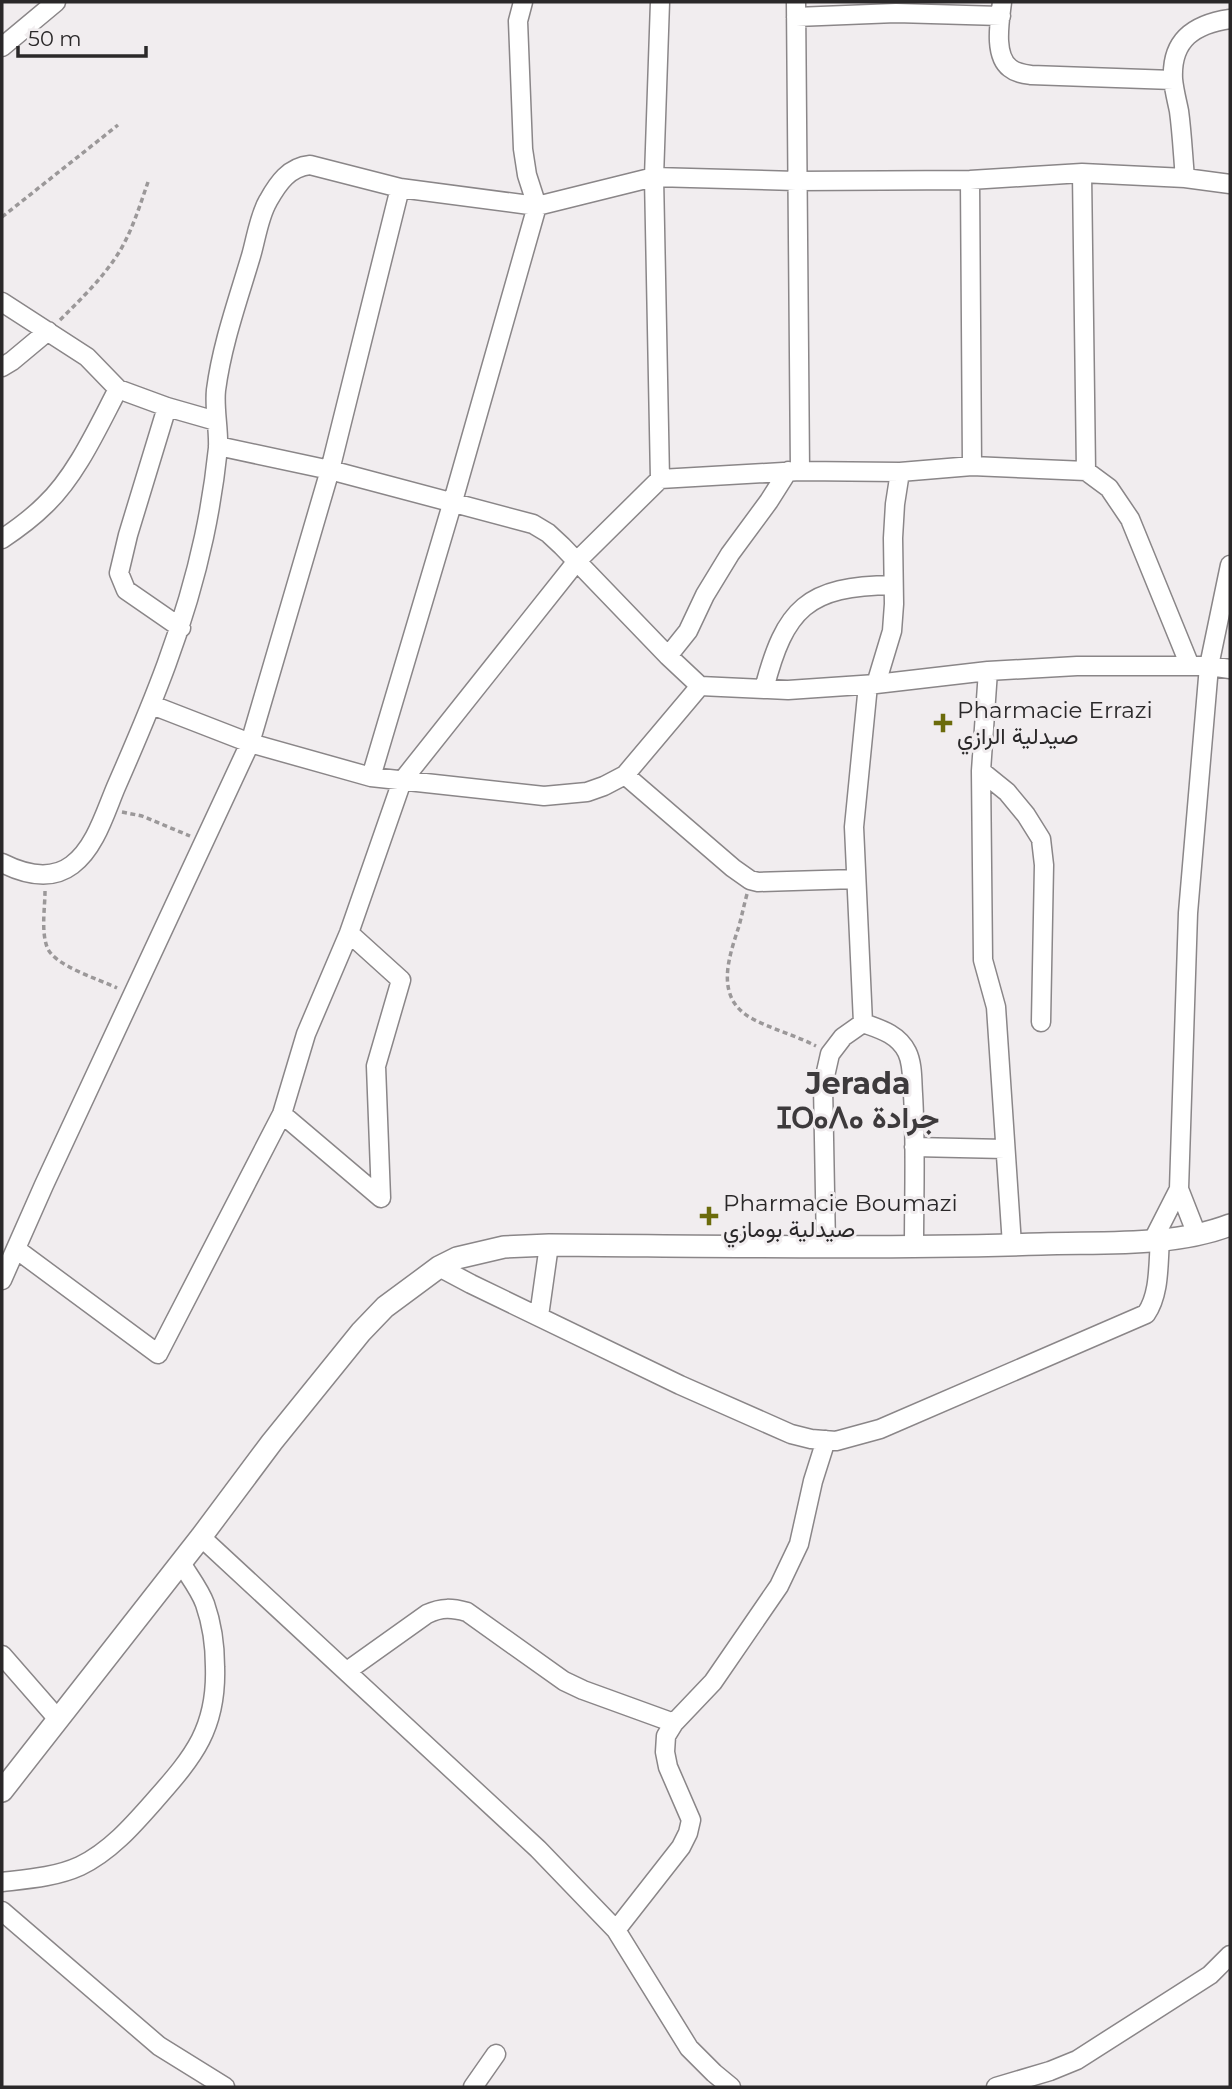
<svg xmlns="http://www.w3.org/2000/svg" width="1232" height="2089" viewBox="0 0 1232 2089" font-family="Montserrat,Vazirmatn,'Noto Sans Tifinagh',sans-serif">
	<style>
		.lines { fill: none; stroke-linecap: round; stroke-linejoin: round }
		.minor-casing { stroke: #8a8688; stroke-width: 21 }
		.major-casing { stroke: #8a8688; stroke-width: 24 }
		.path { stroke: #9b9899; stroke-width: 3.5; stroke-dasharray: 5 3.5; stroke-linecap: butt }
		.minor { stroke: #fff; stroke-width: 18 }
		.major { stroke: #fff; stroke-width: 21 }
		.poi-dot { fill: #6b6b0b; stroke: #f1edef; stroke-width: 2.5 }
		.labels { text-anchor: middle; stroke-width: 6; stroke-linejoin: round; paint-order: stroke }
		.poi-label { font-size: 23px; fill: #2a2829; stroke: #f1edef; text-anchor: start }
		.district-label { font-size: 30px; font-weight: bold; fill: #3d3a3c; stroke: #f1edef }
	</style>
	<rect width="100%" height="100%" fill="#f1edef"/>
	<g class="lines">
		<defs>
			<path id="minor" d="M 660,2 L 654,177 L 660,479
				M 796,2 L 800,471
				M 1002,2 C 1000,20 993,55 1010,68 C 1016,73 1024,74 1031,75 L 1173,80
				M 796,17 L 896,13 L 1001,16
				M 2,47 L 56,2
				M 1082,173 L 1086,471
				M 1185,178 C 1183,156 1182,133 1179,111 C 1177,101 1174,90 1173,79 C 1171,39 1195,24 1230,19
				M 970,180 L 972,466
				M 2,302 L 87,357 L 118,389 L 167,407 L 216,421
				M 2,367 L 12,361 L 48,331
				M 167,407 L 128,535 L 119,573 L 126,590 L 181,628
				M 218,446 L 330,470 L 533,524 L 548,533 L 562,546 L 668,656 L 700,686
				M 2,539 C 17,529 32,518 45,505 C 76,476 98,427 118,389
				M 668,656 L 688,631 L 705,595 L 730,554 L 769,501 L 788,471
				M 988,671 L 981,771 L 983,960 L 996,1007 L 1012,1245
				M 876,684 L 892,631 L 894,604 L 893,538 L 895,504 L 900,472
				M 764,689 C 785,608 807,586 893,585
				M 152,705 L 250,743 L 371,777 L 544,796 L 587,792 L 604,786 L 625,775 L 700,686 L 788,690 L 876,684 L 988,671 L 1077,666 L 1209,666 L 1230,669
				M 981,771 L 1007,792 L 1026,815 L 1041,839 L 1044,865 L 1041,1022
				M 625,775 L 733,868 L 750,880 L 758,882 L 856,879
				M 371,777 L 453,501 L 537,206 L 527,175 L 523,149 L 518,21 L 523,2
				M 2,863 C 24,874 51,881 72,865 C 95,848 105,813 116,787 C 152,705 185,626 204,537 C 210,509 215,477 218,448 C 219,429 214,409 216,390 C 222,344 238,300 251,256 C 256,239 259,216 268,201 C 278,183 289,167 310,165 L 400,188 L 537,206 L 654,177 L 796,181 L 970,180 L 1082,173 L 1185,178 L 1230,184
				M 863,1023 L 854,827 L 868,685
				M 863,1023 C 880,1029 898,1034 907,1052 C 913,1064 912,1081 913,1094 C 916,1144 914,1195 914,1245
				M 282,1114 L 381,1198 L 376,1066 L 401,980 L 349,933
				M 914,1147 L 1005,1149
				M 1197,1235 L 1179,1189 L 1188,913 L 1209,666 L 1230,565
				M 1153,1240 L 1179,1189
				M 826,1247 L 823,1085 L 830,1054 L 843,1037 L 863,1023
				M 16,1249 L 158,1354 L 282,1114 L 306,1034 L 349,933 L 402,781 L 577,561 L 660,479 L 800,471 L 900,472 L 972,466 L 1086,471 L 1109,488 L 1130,519 L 1190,666
				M 439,1267 L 471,1284 L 680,1385 L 791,1434 L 811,1439 L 836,1441 L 880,1429 L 1146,1314 C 1160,1294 1158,1264 1160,1240
				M 2,1280 L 44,1185 L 250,743 L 330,470 L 400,188
				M 539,1316 L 549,1245
				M 201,1537 L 538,1849 L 616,1930 L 689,2048 L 714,2073 L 731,2087
				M 2,1655 L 57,1718
				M 347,1671 L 427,1614 C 442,1607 452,1608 467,1612 L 564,1681 L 583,1690 L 674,1723
				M 2,1882 C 28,1879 56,1877 80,1866 C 111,1851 134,1824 156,1799 C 194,1756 217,1728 215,1667 C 215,1646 212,1624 205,1604 C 200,1590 189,1576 181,1563
				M 2,1911 L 159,2046 L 225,2087
				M 616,1930 L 681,1847 L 688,1833 L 691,1820 L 668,1767 L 665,1752 L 666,1736 L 674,1723 L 713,1682 L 779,1586 L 799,1544 L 813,1481 L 826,1440
				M 473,2087 L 496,2054
				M 996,2087 L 1050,2071 L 1077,2060 L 1210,1975 L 1230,1955"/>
			<path id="major" d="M 2,1791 L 201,1537 L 272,1442 L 361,1332 L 385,1307 L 439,1267 L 457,1258 L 504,1247 L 549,1245 C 713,1246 877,1249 1041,1244 C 1102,1242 1173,1247 1230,1225"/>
		</defs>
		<!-- minor casing -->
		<use href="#minor" class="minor-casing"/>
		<!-- major casing -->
		<use href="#major" class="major-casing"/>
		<!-- path -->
		<path class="path" d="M 2,217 L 118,125
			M 60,320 C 82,298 105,276 121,249 C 133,228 140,205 148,182
			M 122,812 L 142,816 L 190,836
			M 45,891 C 45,908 41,930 47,947 C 54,966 99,979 117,988
			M 747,894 C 744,905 742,915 739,926 C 729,957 714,997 751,1018 C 771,1029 795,1035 816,1046"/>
		<!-- minor -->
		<use href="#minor" class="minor"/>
		<!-- major -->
		<use href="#major" class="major"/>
	</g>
	<!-- markers -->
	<g class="poi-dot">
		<path d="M939.5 712.5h7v7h7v7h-7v7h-7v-7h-7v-7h7z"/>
		<path d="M705.5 1205.5h7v7h7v7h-7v7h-7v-7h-7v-7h7z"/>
	</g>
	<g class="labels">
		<!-- poi labels -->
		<g class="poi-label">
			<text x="957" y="718">Pharmacie Errazi<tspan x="957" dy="26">صيدلية الرازي</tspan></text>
			<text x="723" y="1211">Pharmacie Boumazi<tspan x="723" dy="26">صيدلية بومازي</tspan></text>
		</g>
		<!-- district labels -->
		<g class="district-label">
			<text x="858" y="1094">Jerada<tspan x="858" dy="34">ⵊⵔⴰⴷⴰ جرادة</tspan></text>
		</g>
	</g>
	<!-- border -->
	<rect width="1232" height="2089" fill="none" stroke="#2a2829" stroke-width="7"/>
	<!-- scale -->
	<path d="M18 46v10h128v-10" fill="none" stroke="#2a2829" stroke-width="3.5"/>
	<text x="28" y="46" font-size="21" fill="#2a2829" stroke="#f1edef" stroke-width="5" paint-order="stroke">50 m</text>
</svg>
